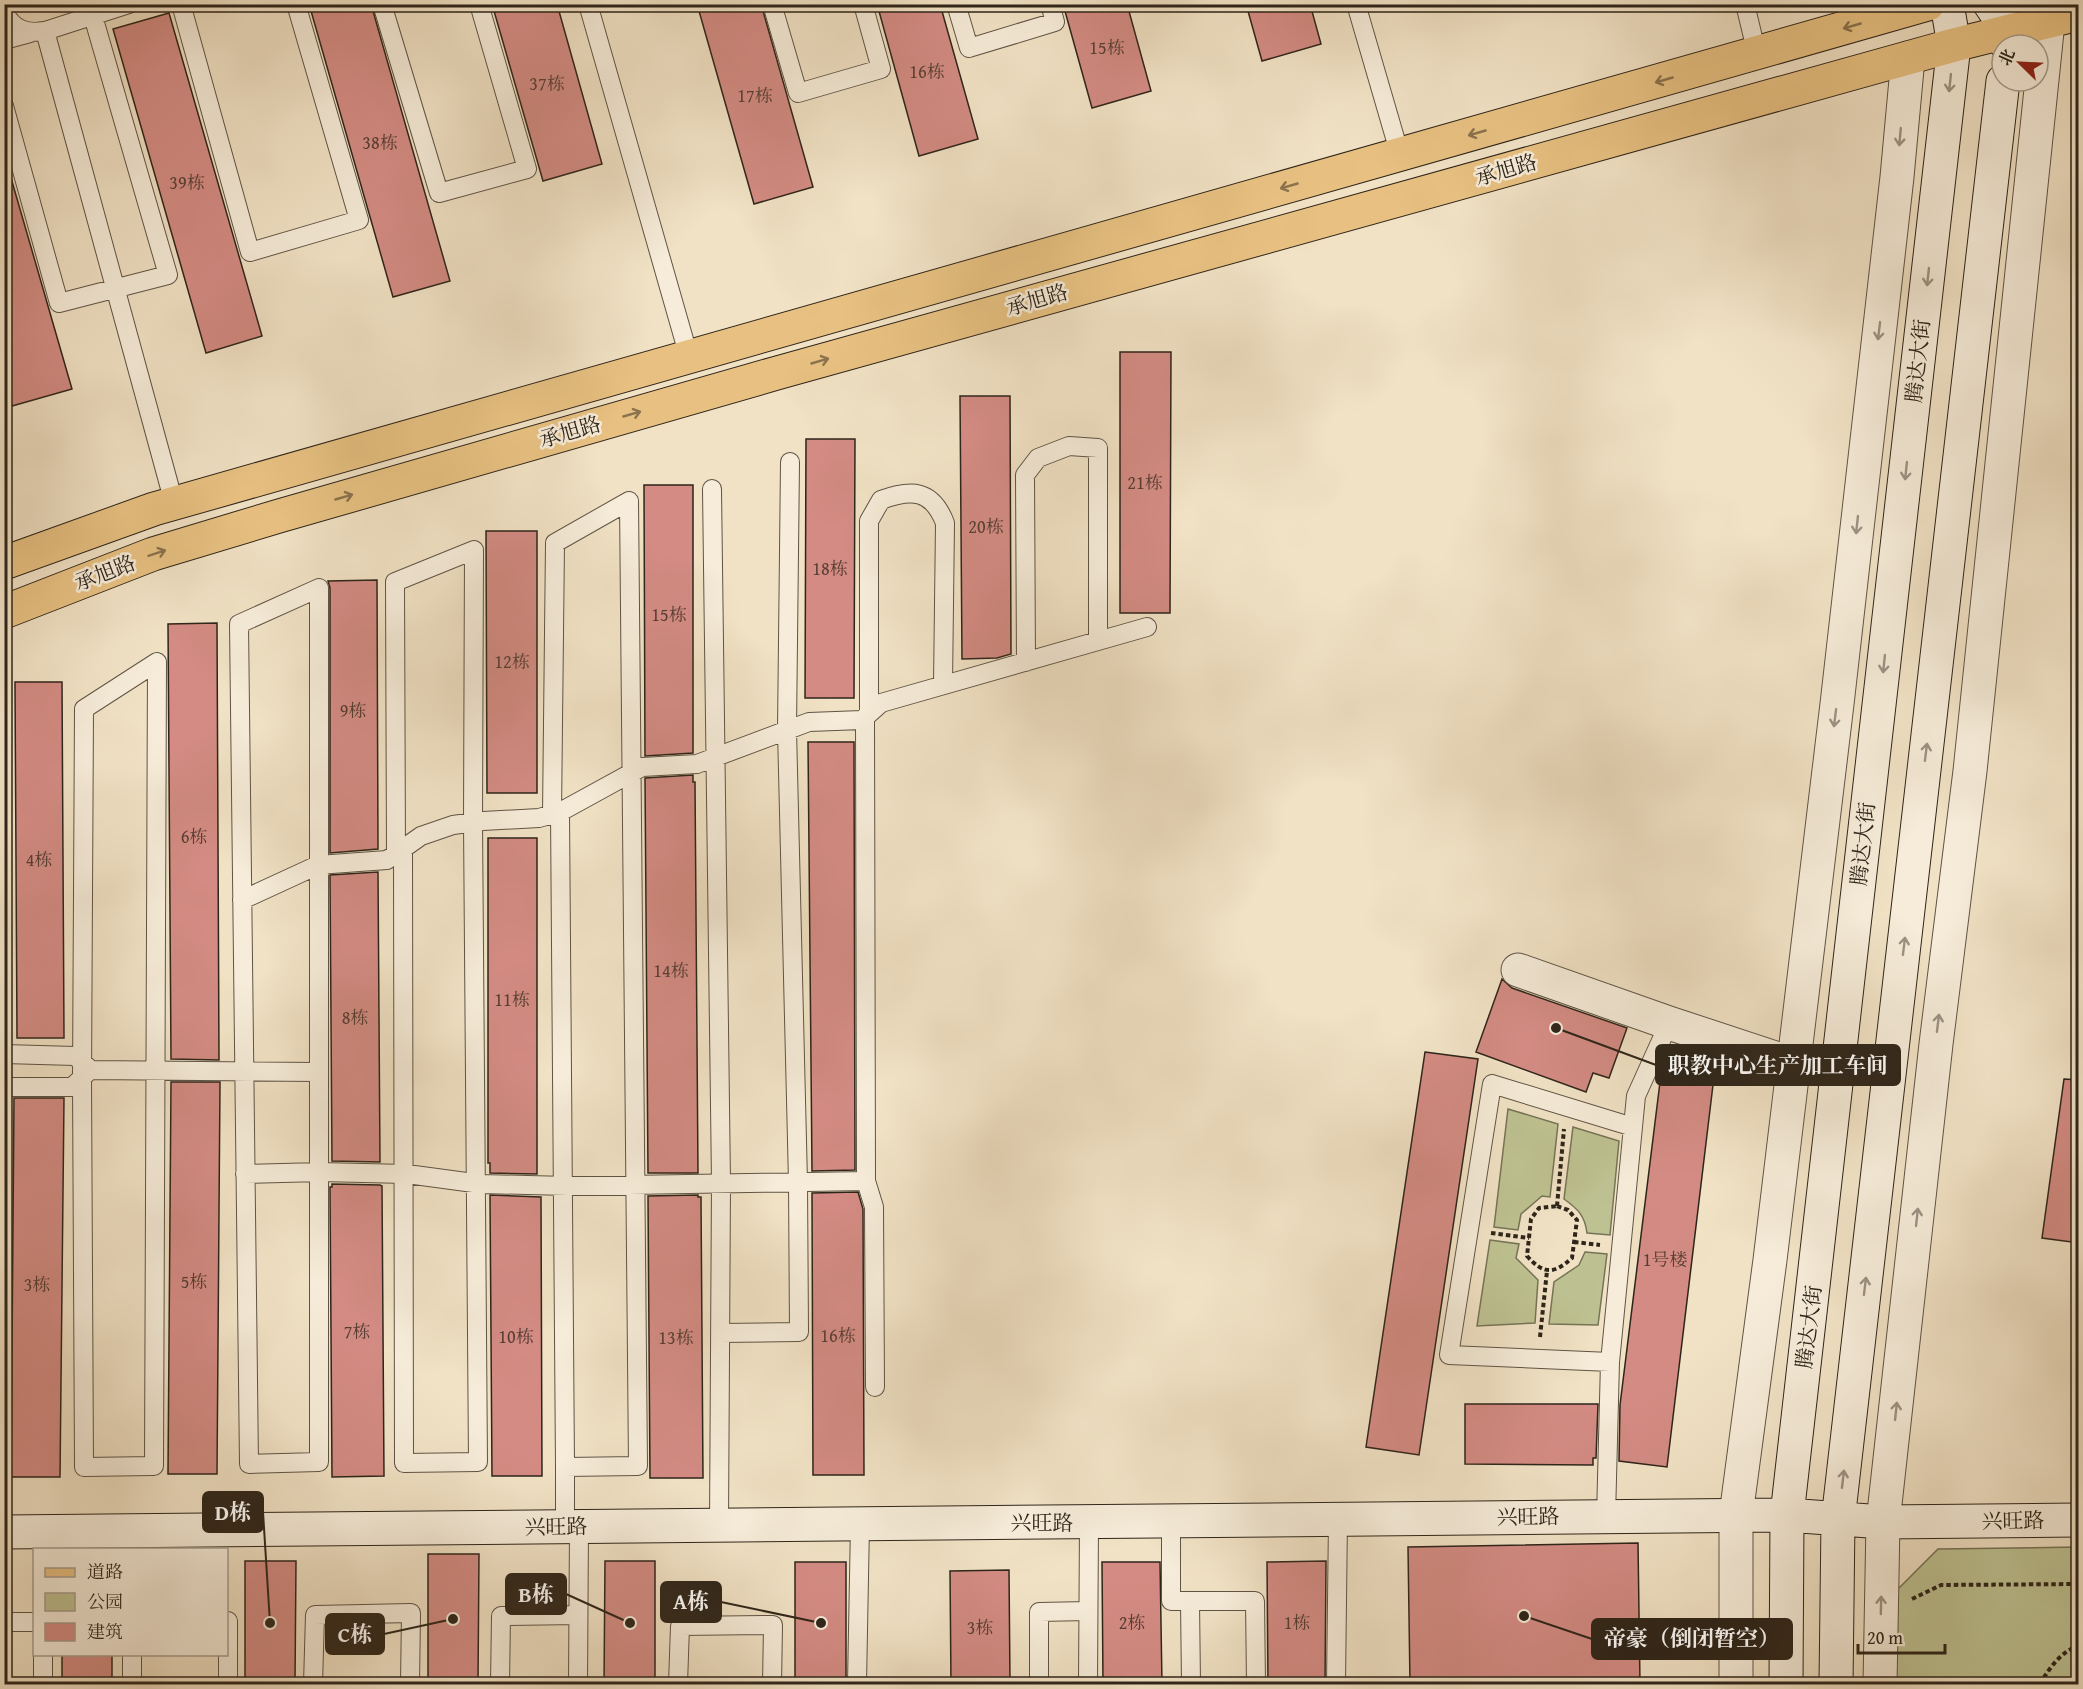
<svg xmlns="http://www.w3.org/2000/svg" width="2083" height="1689" viewBox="0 0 2083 1689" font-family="'Gentium Book Plus','Noto Serif SC',serif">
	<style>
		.green { fill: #bec292; stroke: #767456; stroke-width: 1.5 }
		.building { fill: #d38b83; stroke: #2e251a; stroke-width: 1.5 }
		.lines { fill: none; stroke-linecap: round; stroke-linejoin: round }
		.lane-casing { stroke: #5f5445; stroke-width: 20 }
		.street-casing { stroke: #5f5445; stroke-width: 35 }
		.secondary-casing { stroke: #2e251a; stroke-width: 35 }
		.primary-casing { stroke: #2e251a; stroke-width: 35 }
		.path { stroke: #2e251a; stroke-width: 4; stroke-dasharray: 4.5 3; stroke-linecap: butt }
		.lane { stroke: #f6ecd9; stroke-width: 18 }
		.street { stroke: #f6ecd9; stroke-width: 33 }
		.secondary { stroke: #f6ecd9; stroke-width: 33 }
		.primary { stroke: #e8c182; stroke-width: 33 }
		.oneway { stroke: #8b734e }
		.oneway2 { stroke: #9c9283 }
		.labels { text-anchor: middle; stroke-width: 5; stroke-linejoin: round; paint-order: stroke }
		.number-label { font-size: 18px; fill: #573e34 }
		.street-label { font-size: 21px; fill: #2e251a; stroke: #f6ecd9 }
		.leader { fill: none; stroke: #2e251a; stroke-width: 2 }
		.callout-dot { fill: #2e251a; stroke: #f6ecd9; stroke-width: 2 }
		.callout { fill: #2e251a; stroke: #2e251a; stroke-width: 2 }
		.callout-label { font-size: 22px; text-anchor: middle; font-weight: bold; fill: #fff }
	</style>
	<rect width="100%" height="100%" fill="#f1e2c5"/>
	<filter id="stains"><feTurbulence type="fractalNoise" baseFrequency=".00333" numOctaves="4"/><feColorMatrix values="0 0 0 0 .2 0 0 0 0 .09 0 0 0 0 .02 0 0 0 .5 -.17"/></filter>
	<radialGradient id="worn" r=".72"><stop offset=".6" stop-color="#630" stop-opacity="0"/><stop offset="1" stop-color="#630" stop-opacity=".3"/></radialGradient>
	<!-- green -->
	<path class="green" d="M 1508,1109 L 1558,1124 L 1550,1197 L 1542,1196 L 1521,1214 L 1518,1230 L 1494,1227 Z
		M 1573,1127 L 1619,1141 L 1610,1235 L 1587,1233 C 1585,1216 1578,1209 1564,1199 Z
		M 1490,1240 L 1519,1244 L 1516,1258 L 1538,1280 L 1535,1323 L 1477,1326 Z
		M 1585,1252 L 1607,1254 L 1598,1325 L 1549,1324 L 1554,1282 L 1579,1265 Z
		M 2078,1547 L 2078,1684 L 1893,1684 L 1894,1593 L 1938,1549 Z"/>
	<!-- building -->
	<path class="building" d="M 309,4 L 371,4 L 450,281 L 393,297 Z
		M 492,4 L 557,4 L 602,164 L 543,181 Z
		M 697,4 L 761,4 L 813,187 L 754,204 Z
		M 877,4 L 940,4 L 978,139 L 919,156 Z
		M 1063,4 L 1127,4 L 1151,91 L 1092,108 Z
		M 1246,4 L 1310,4 L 1321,44 L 1262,61 Z
		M 169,13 L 262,336 L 206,353 L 113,29 Z
		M 11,178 L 72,389 L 12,406 L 4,378 L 4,179 Z
		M 1120,352 L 1171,352 L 1170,613 L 1120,613 Z
		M 960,396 L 1010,396 L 1011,654 L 997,658 L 962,659 Z
		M 806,439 L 855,439 L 854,698 L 805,698 Z
		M 644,485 L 693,485 L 693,753 L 645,756 Z
		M 486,531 L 537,531 L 537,793 L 487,793 Z
		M 377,580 L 378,849 L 330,853 L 330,588 L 328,581 Z
		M 217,623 L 219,1060 L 171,1059 L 168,624 Z
		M 15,682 L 62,682 L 64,1038 L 17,1038 Z
		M 808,742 L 854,742 L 855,1170 L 812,1171 Z
		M 693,775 L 693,782 L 695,782 L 698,1173 L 648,1173 L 645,778 Z
		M 488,838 L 537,838 L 537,1174 L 490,1173 L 490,1163 L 488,1163 Z
		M 378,872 L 380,1162 L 332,1161 L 330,875 Z
		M 1502,979 L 1512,988 L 1627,1028 L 1609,1078 L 1593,1073 L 1586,1092 L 1476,1052 Z
		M 1425,1052 L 1478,1059 L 1419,1455 L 1366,1447 Z
		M 1668,1054 L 1716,1060 L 1667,1467 L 1619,1461 L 1620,1405 L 1662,1066 Z
		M 2064,1079 L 2079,1080 L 2079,1243 L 2042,1238 Z
		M 171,1082 L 220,1082 L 217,1474 L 168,1474 Z
		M 14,1098 L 64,1098 L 60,1477 L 11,1477 Z
		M 332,1184 L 380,1185 L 382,1186 L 384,1476 L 332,1477 L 330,1187 L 332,1187 Z
		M 858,1192 L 863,1209 L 864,1475 L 813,1475 L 812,1193 Z
		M 490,1195 L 541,1197 L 542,1476 L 492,1476 Z
		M 698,1195 L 698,1197 L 701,1197 L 703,1478 L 650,1478 L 648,1196 Z
		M 1465,1404 L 1598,1404 L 1596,1458 L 1593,1458 L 1593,1465 L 1465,1464 Z
		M 1638,1543 L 1640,1684 L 1410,1684 L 1408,1547 Z
		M 428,1554 L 479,1554 L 478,1684 L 428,1684 Z
		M 245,1561 L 296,1561 L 295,1684 L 245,1684 Z
		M 605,1561 L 655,1561 L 655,1684 L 604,1684 Z
		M 1326,1561 L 1325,1684 L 1268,1684 L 1267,1562 Z
		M 795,1562 L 846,1562 L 846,1684 L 795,1684 Z
		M 1102,1562 L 1160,1562 L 1162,1684 L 1103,1684 Z
		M 1009,1570 L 1010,1684 L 951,1684 L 950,1571 Z
		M 62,1654 L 112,1654 L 112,1684 L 62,1684 Z"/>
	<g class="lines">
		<defs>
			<path id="lane" d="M 181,4 L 250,252 L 359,220 L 296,4
				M 382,4 L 439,193 L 527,169 L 479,4
				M 588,4 L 689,357
				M 772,4 L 798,93 L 881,69 L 863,4
				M 956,4 L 969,48 L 1055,22 L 1050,4
				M 1356,4 L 1400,155
				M 1745,4 L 1757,54
				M 4,12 C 14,30 26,34 45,31 L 129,4
				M 45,31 L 174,503
				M 4,40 L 30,33
				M 4,106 L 59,303 L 168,275 L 93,16
				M 712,489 L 721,1182 L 719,1525
				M 319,588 L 319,1462 L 249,1464 L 239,624 Z
				M 157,662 L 154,1466 L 84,1467 L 82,1079 L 84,709 Z
				M 1026,662 L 1025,475 L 1038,458 L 1069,446 L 1098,448 L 1098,641
				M 869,713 L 869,521 L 881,500 C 911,489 932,489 945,523 L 943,685
				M 865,718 L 866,1181 L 874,1207 L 875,1387
				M 552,814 L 555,543 L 629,501 L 638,1466 L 565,1467 L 560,812
				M 396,854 L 395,582 L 474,550 L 473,822 L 478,1462 L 404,1463 L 403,849
				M 242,900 L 318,865 L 387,860 L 421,836 L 453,825 L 483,821 L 539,818 L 560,812 L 642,767 L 697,764 L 809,722 L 862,720 L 881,703 L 1147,627
				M 4,1054 L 75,1056 L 91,1070 L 319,1072
				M 4,1087 L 72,1087 L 87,1073
				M 245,1174 L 320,1172 L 407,1174 L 481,1184 L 568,1186 L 866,1181
				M 720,1333 L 799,1332 L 798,1182 L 787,730 L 790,462
				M 1610,1362 L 1449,1355 L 1492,1084 L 1633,1127
				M 1606,1517 L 1610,1362 L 1636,1096 L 1669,1023
				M 1171,1521 L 1171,1601 L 1255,1601 L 1256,1684
				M 565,1527 L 565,1467
				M 1190,1602 L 1191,1684
				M 226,1621 L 228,1621 L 228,1684
				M 4,1622 L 34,1622
				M 132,1654 L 132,1684
				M 43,1684 L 43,1654
				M 313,1684 L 315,1615 L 411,1613 L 410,1684
				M 500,1684 L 501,1616 L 578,1615
				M 578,1684 L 579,1526
				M 678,1684 L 680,1626 L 773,1625 L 772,1684
				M 857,1684 L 860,1524
				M 1039,1684 L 1039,1612 L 1088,1611
				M 1088,1684 L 1089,1523
				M 1336,1684 L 1338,1519"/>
			<path id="street" d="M 1518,970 L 1669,1023 L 1793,1064 L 1838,1072
				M 1736,1684 L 1736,1515 L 1770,1260 L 1837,704 L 1897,177 L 1908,58
				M 1880,1684 L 1883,1522 L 1936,1044 L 1970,771 L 2048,22"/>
			<path id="secondary" d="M 1990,4 L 2009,32 L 2007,45
				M 4,1532 L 1787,1515 L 1883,1522 L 2078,1520
				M 1786,1684 L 1787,1515 L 1954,45 L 1947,4
				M 1836,1684 L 1838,1520 L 2003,81"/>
			<path id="primary" d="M 4,563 L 154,509 L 1928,4
				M 4,612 L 153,554 L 279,516 L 777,373 L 1954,45 L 2078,14"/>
		</defs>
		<!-- lane casing -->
		<use href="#lane" class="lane-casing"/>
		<!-- street casing -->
		<use href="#street" class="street-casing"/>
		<!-- secondary casing -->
		<use href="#secondary" class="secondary-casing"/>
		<!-- primary casing -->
		<use href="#primary" class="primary-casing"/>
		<!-- path -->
		<path class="path" d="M 1557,1206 L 1568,1210 L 1577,1220 L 1572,1258 C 1554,1274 1544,1275 1527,1256 L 1531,1219 L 1539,1208 Z
			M 1557,1206 L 1564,1129
			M 1491,1233 L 1529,1238
			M 1574,1242 L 1600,1245
			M 1540,1337 L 1547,1271
			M 2073,1584 L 2073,1647
			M 1912,1599 L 1941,1585 L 2078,1584
			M 2040,1684 C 2049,1669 2060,1652 2078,1646"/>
		<!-- lane -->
		<use href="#lane" class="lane"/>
		<!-- street -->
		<use href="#street" class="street"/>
		<!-- secondary -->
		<use href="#secondary" class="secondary"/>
		<!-- primary -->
		<use href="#primary" class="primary"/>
	</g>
	<!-- one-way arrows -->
	<defs><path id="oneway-shaft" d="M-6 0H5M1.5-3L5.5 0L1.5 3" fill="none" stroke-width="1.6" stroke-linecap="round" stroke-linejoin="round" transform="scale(1.5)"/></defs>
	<g class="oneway">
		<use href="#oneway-shaft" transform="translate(1852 26) rotate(164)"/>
		<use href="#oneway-shaft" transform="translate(1664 80) rotate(164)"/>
		<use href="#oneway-shaft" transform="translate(1477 133) rotate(164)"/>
		<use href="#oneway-shaft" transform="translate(1289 186) rotate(164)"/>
		<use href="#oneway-shaft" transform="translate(820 361) rotate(-16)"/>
		<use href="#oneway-shaft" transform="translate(632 414) rotate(-16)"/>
		<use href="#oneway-shaft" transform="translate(344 497) rotate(-16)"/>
		<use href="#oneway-shaft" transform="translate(157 553) rotate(-18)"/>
	</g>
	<g class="oneway2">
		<use href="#oneway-shaft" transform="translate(1950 83) rotate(96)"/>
		<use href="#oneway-shaft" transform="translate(1900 137) rotate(95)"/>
		<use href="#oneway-shaft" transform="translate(1928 277) rotate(96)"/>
		<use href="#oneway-shaft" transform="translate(1879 331) rotate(97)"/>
		<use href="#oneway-shaft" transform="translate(1906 471) rotate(96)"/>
		<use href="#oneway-shaft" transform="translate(1857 525) rotate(96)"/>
		<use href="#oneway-shaft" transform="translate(1884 664) rotate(96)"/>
		<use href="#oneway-shaft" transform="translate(1835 718) rotate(97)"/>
		<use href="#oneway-shaft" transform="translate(1926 752) rotate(-83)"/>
		<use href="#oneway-shaft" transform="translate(1904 946) rotate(-83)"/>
		<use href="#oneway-shaft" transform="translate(1938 1023) rotate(-83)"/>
		<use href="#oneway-shaft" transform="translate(1917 1217) rotate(-84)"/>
		<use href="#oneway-shaft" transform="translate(1865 1286) rotate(-83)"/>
		<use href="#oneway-shaft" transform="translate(1896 1411) rotate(-84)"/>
		<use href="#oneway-shaft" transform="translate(1843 1479) rotate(-83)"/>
		<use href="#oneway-shaft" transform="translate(1881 1605) rotate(-89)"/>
	</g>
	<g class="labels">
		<!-- number labels -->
		<g class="number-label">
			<text x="1107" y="54">15栋</text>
			<text x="927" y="78">16栋</text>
			<text x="547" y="90">37栋</text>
			<text x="755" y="102">17栋</text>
			<text x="380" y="149">38栋</text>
			<text x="187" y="189">39栋</text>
			<text x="1145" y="489">21栋</text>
			<text x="986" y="533">20栋</text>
			<text x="830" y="575">18栋</text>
			<text x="669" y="621">15栋</text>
			<text x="512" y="668">12栋</text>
			<text x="353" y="717">9栋</text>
			<text x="194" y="843">6栋</text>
			<text x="39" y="866">4栋</text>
			<text x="671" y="977">14栋</text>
			<text x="512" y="1006">11栋</text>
			<text x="355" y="1024">8栋</text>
			<text x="1665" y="1266">1号楼</text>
			<text x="194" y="1288">5栋</text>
			<text x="37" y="1291">3栋</text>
			<text x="357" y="1338">7栋</text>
			<text x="838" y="1342">16栋</text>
			<text x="516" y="1343">10栋</text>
			<text x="676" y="1344">13栋</text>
			<text x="1132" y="1629">2栋</text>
			<text x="1297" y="1629">1栋</text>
			<text x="980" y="1634">3栋</text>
		</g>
		<!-- street labels -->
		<g class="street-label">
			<text transform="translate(1506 170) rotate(-16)" y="7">承旭路</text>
			<text transform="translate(1037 300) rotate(-16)" y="7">承旭路</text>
			<text transform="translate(1918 361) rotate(-84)" y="7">腾达大街</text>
			<text transform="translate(570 432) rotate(-16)" y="7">承旭路</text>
			<text transform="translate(105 573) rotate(-21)" y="7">承旭路</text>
			<text transform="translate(1863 844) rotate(-84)" y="7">腾达大街</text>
			<text transform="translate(1809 1327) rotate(-83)" y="7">腾达大街</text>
			<text transform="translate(1528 1517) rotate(-1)" y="7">兴旺路</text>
			<text transform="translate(2013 1521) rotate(-1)" y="7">兴旺路</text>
			<text x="1042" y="1530">兴旺路</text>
			<text transform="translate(556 1527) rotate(-1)" y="7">兴旺路</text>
		</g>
	</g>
	<!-- callouts -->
	<path class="leader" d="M1556 1028L1656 1065M270 1623L263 1512M630 1623L566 1594M821 1623L721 1602M453 1619L384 1634M1524 1616L1592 1639"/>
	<g class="callout-dot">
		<circle cx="1556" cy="1028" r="6"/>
		<circle cx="270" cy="1623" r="6"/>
		<circle cx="630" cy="1623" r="6"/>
		<circle cx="821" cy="1623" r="6"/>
		<circle cx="453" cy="1619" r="6"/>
		<circle cx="1524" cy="1616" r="6"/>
	</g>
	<g class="callout">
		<rect x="1656" y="1045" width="244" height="40" rx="6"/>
		<rect x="203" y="1492" width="60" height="40" rx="6"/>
		<rect x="506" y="1574" width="60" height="40" rx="6"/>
		<rect x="661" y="1582" width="60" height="40" rx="6"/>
		<rect x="326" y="1614" width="58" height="40" rx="6"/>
		<rect x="1592" y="1619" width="200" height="40" rx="6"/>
	</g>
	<g class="callout-label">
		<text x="1778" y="1073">职教中心生产加工车间</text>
		<text x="233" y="1520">D栋</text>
		<text x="536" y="1602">B栋</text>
		<text x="691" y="1609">A栋</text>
		<text x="355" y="1642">C栋</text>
		<text x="1692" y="1646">帝豪（倒闭暂空）</text>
	</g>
	<!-- margin -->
	<rect width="2083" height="1689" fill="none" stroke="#f1e2c5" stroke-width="24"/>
	<rect x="6" y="6" width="2071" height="1677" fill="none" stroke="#2e251a" stroke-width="3"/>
	<rect x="12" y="12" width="2059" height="1665" fill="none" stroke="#2e251a" stroke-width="1.5"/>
	<!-- legend -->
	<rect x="33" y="1548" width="195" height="108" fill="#f6ecd9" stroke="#a69c8d" stroke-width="1.5"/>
	<rect x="45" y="1568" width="30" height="9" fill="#e8c182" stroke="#a69c8d" stroke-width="1.5"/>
	<text x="87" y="1578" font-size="18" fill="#2e251a">道路</text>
	<rect x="45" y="1593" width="30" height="18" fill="#bec292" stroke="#a69c8d" stroke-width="1.5"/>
	<text x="87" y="1608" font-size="18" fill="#2e251a">公园</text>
	<rect x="45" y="1623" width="30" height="18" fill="#d38b83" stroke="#a69c8d" stroke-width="1.5"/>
	<text x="87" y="1638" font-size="18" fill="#2e251a">建筑</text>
	<!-- north arrow -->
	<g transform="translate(2020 63) rotate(294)"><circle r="28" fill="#f6ecd9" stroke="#a69c8d" stroke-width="1.5"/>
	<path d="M0-4.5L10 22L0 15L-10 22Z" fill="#8f2418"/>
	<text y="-9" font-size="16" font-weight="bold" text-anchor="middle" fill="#2e251a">北</text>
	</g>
	<!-- scale -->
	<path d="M1858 1644v9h87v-9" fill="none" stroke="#2e251a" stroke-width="3"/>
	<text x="1867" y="1644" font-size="18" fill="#2e251a" stroke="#f6ecd9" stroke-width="4.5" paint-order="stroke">20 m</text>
	<rect width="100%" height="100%" filter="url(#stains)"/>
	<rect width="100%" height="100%" fill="url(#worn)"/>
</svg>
